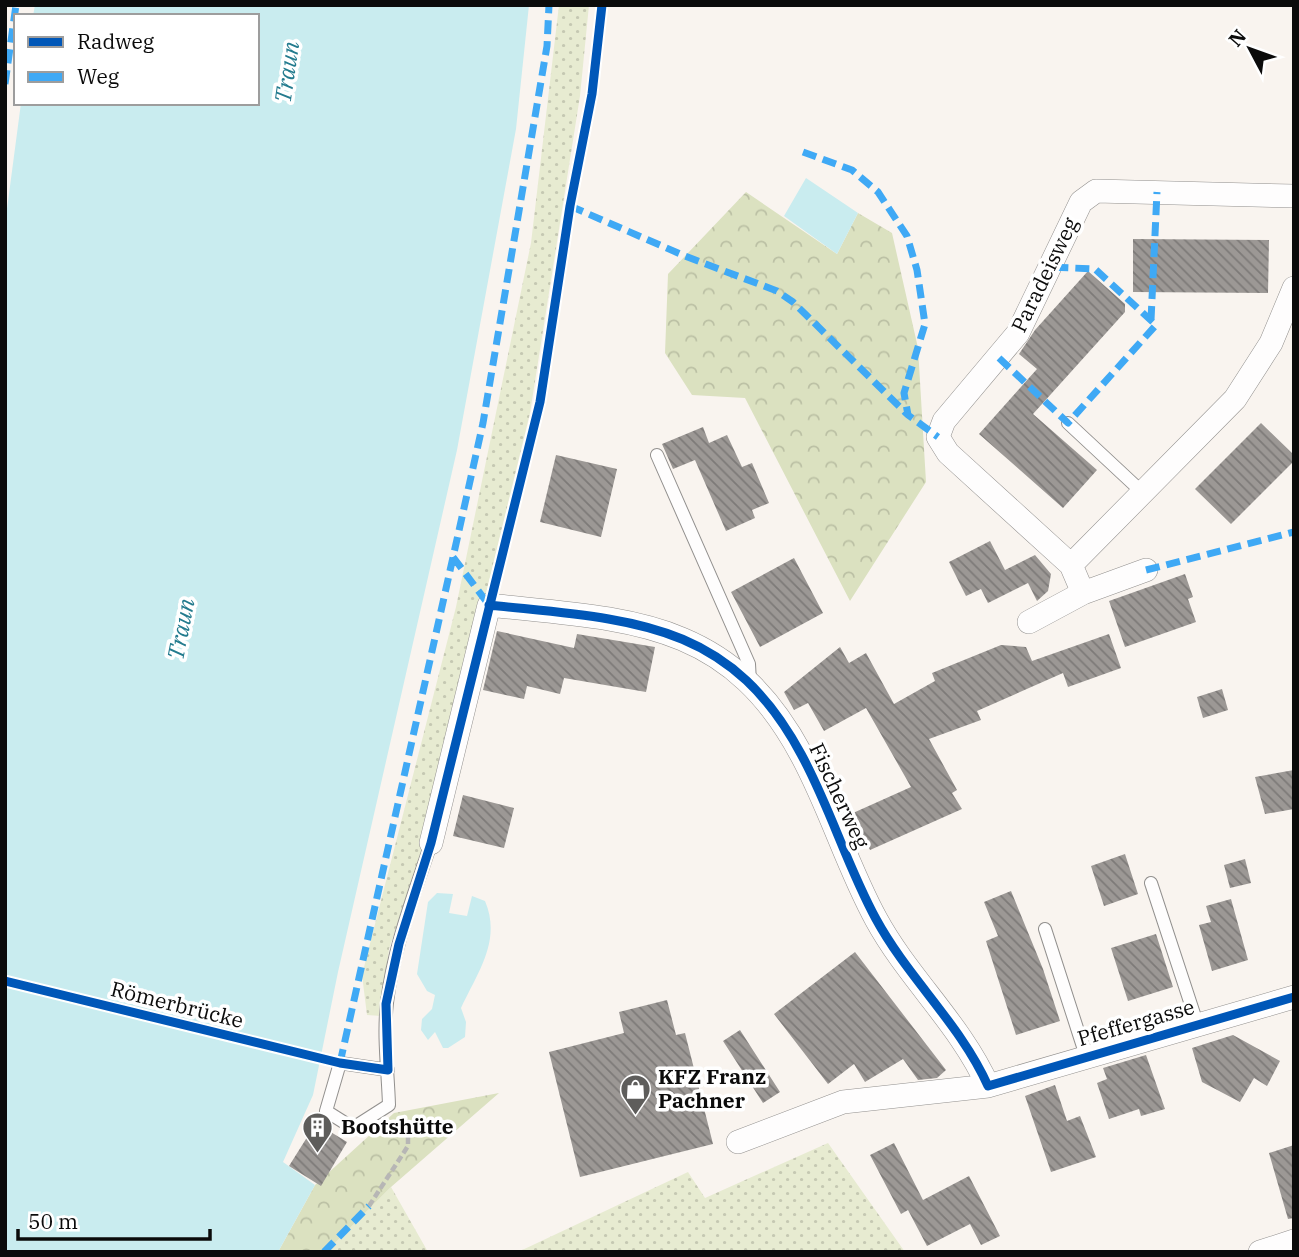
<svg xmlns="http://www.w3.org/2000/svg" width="1299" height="1257" viewBox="0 0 1299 1257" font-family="'IBM Plex Serif',serif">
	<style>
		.grass { fill: url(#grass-dots) }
		.forest { fill: url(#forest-crowns) }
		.water { fill: #c9ecef }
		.building { fill: url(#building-back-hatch) }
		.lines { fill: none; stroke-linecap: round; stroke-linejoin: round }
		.service-casing { stroke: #92908e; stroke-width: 14 }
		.minor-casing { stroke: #92908e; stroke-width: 24 }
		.path { stroke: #b7b6b5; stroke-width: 4.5; stroke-dasharray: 7 3.5; stroke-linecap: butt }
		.service { stroke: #fefdfd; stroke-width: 12 }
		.minor { stroke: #fefdfd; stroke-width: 23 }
		.quiet { stroke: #3fa9f5; stroke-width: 7; stroke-dasharray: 14 7; stroke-linecap: butt }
		.cycleway-casing { stroke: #fff; stroke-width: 13 }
		.cycleway { stroke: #0057b8; stroke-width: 9 }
		.labels { text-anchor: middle; stroke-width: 7; stroke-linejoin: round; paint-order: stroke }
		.street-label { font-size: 21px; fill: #0b0b0b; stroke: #fff }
		.poi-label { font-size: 21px; font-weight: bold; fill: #0b0b0b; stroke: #fff; text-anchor: start }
		.water-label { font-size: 23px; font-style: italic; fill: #237b8e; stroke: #fff }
	</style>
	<defs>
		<pattern id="grass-dots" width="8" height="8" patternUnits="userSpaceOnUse" patternTransform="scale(1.75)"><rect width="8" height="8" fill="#e7ebd1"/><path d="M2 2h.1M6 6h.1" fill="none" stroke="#c5c8b2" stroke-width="1.8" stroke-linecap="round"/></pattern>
		<pattern id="forest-crowns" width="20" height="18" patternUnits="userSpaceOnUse" patternTransform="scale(1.75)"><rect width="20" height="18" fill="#dbe1c0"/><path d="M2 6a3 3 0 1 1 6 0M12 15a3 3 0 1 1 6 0" fill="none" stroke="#bbc0a4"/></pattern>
		<pattern id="building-back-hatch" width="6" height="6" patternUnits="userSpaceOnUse" patternTransform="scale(1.75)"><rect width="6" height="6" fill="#9c9895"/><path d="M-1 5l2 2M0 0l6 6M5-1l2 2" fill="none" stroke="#7d7a78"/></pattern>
	</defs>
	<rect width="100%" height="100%" fill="#f9f4ef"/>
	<!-- grass -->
	<path class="grass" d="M 559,5 L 589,5 L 580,96 L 530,413 L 429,827 L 389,949 L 381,1016 L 367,1015 L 362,975 L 456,607 L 531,243 Z
		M 828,1143 L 905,1252 L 518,1252 L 688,1172 L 705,1198 Z
		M 391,1187 L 428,1252 L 326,1252 Z"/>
	<!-- forest -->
	<path class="forest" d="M 746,192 L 837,254 L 858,213 L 892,233 L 918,348 L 926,482 L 850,601 L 745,398 L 692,395 L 665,353 L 668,274 Z
		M 499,1093 L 391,1187 L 326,1252 L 278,1252 L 315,1185 L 394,1113 Z"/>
	<!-- water -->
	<path class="water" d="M 35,5 L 529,5 L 516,129 L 457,450 L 338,972 L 313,1095 L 283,1162 L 315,1185 L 278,1252 L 5,1252 L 5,224 L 21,103 L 257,103 L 257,16 L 33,16 Z
		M 806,178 L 858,213 L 837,254 L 784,216 Z
		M 437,893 L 453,894 L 449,913 L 467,916 L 472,896 L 485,901 C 502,941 477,973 461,1008 L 466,1022 L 465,1037 L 448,1048 L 443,1048 L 435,1032 L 428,1040 L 421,1030 L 422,1019 L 432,1009 L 435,995 L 427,991 L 417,974 L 428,902 Z"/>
	<!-- building -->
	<path class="building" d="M 1133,239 L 1269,240 L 1268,293 L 1133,292 Z
		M 1088,271 L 1125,304 L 1125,312 L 1033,414 L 1097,470 L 1063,508 L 979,434 L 1037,369 L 1019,354 L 1035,330 Z
		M 1261,423 L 1294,455 L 1294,461 L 1231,524 L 1195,489 Z
		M 703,427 L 709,443 L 727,435 L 742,467 L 752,463 L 769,503 L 752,510 L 755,518 L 726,531 L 695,460 L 673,469 L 662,444 Z
		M 556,455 L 617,469 L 601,537 L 540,522 Z
		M 990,541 L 1005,570 L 1035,555 L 1051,574 L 1048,591 L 1037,601 L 1028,583 L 988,603 L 981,589 L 966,596 L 949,562 Z
		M 794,558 L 823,613 L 760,647 L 731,592 Z
		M 1185,574 L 1193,597 L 1188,599 L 1196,622 L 1125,647 L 1109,601 Z
		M 497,631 L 574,648 L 577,634 L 655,647 L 646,692 L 564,678 L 560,694 L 527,686 L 524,699 L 483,690 Z
		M 1109,634 L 1121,668 L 1068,687 L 1063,673 L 977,711 L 981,720 L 929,739 L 957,790 L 952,793 L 962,809 L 870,850 L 853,813 L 911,787 L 866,708 L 824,731 L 808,703 L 794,710 L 784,692 L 840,647 L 849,663 L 866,653 L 894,704 L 935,681 L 932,673 L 1001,645 L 1026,647 L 1032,661 Z
		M 1222,689 L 1228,710 L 1203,718 L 1197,697 Z
		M 1294,770 L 1294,809 L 1265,814 L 1255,777 Z
		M 463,795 L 514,808 L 504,848 L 453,836 Z
		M 1125,854 L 1138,894 L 1104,906 L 1091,866 Z
		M 1245,859 L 1251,883 L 1230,888 L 1224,865 Z
		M 1011,891 L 1043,969 L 1060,1021 L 1016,1035 L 986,941 L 998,936 L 984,902 Z
		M 1231,899 L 1248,960 L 1212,971 L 1199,925 L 1211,922 L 1206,906 Z
		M 1156,934 L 1173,987 L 1128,1001 L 1111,948 Z
		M 855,952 L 946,1070 L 937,1078 L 918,1080 L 903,1059 L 865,1082 L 854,1064 L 828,1084 L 774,1014 Z
		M 667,1000 L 676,1035 L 685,1033 L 713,1144 L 580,1177 L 549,1052 L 624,1033 L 619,1012 Z
		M 740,1030 L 780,1092 L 763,1103 L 723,1041 Z
		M 1233,1035 L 1280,1061 L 1267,1086 L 1254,1078 L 1240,1102 L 1202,1082 L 1192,1048 Z
		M 1146,1055 L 1165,1109 L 1141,1116 L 1139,1109 L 1109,1119 L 1097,1083 L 1107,1079 L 1103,1068 Z
		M 1055,1085 L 1067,1121 L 1080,1116 L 1096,1157 L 1051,1172 L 1025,1096 Z
		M 316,1123 L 347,1142 L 321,1186 L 289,1166 Z
		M 894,1143 L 923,1200 L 969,1176 L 1000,1236 L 981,1245 L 970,1224 L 927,1246 L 908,1210 L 901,1214 L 870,1155 Z
		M 1294,1145 L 1294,1218 L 1288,1219 L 1269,1153 Z"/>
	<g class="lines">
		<defs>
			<path id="service" d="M 1068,423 L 1142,492
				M 657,455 L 749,664 L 750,682
				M 1151,883 L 1197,1023
				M 1045,929 L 1086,1056
				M 388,1070 L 340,1063 L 326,1111 L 353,1128 L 389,1105 C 388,1072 383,1036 387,1003 C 393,948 414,895 431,843"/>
			<path id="minor" d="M 1071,565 L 1235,399 L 1271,343 L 1294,288
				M 1083,593 L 1146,570
				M 1029,622 L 1083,593 L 1071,565 L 948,453 L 938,437 L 944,421 L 1018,333 L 1081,202 L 1096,191 L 1294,196
				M 431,843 L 489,605 C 627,620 728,618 801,754 C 830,807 847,866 876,919 C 908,978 961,1025 988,1086
				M 738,1142 L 843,1102 L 988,1086 L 1294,997
				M 1260,1252 L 1294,1241"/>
		</defs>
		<!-- service casing -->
		<use href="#service" class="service-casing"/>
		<!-- minor casing -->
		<use href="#minor" class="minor-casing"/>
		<!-- path -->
		<path class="path" d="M 369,1206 L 408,1146 L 408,1123 L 402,1118"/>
		<!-- service -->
		<use href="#service" class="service"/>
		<!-- minor -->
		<use href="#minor" class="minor"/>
		<!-- quiet -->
		<path class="quiet" d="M 5,84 L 16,5
			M 803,152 L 852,170 L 878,192 L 907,236 L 917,270 L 925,324 L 904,393 L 908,415 L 938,437
			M 570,206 L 685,256 L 777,291 L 793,302 L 908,415
			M 1151,320 L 1157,192
			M 999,358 L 1068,423 L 1156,325 L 1095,269 L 1050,267
			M 453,557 L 489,605
			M 1146,570 L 1294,532
			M 340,1063 L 483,423 L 547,46 L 549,5
			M 324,1252 L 369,1206"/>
		<defs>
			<path id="cycleway" d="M 489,605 C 627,620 728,618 801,754 C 830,807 847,866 876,919 C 908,978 961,1025 988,1086 L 1294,997
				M 5,981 L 340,1063 L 388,1070 L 386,1004 L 399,944 L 431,843 L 540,402 L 570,206 L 592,94 L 602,5"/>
		</defs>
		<!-- cycleway casing -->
		<use href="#cycleway" class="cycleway-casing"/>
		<!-- cycleway -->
		<use href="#cycleway" class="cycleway"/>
	</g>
	<!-- icons -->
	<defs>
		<symbol id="shop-pin" viewBox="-11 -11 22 30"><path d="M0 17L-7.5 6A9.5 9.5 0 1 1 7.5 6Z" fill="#5e5d5b" stroke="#fff"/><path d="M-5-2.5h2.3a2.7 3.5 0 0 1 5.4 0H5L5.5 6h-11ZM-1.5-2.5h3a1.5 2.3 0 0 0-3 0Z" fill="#fff"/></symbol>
		<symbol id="building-pin" viewBox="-11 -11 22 30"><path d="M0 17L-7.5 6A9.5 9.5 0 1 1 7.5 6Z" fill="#5e5d5b" stroke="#fff"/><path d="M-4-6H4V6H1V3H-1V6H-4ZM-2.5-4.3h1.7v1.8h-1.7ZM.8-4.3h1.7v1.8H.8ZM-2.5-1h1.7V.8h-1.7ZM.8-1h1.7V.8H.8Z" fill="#fff"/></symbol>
	</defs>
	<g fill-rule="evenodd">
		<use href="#shop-pin" x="618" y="1072" width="35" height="47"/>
		<use href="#building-pin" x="300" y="1110" width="35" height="47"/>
	</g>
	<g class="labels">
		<!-- street labels -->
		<g class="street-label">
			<text transform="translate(1045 275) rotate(-64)" y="7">Paradeisweg</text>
			<text transform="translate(839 796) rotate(65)" y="7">Fischerweg</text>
			<text transform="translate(177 1005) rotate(14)" y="7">Römerbrücke</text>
			<text transform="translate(1136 1023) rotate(-16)" y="7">Pfeffergasse</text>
		</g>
		<!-- poi labels -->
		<g class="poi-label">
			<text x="658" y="1084">KFZ Franz<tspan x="658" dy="24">Pachner</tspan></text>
			<text x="341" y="1134">Bootshütte</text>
		</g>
		<!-- water labels -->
		<g class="water-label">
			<text transform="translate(287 72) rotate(-82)" y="8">Traun</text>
			<text transform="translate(181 629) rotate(-79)" y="8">Traun</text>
		</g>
	</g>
	<!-- border -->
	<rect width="1299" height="1257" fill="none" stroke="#0b0b0b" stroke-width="14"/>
	<!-- legend -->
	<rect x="14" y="14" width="245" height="91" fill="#ffffff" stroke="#9d9d9d" stroke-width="2"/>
	<rect x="28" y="37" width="35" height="10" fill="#0057b8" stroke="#9d9d9d" stroke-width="2"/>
	<text x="77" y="49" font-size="21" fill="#0b0b0b">Radweg</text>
	<rect x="28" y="72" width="35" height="10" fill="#3fa9f5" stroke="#9d9d9d" stroke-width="2"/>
	<text x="77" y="84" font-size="21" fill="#0b0b0b">Weg</text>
	<!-- north arrow -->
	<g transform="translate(1250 49) rotate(311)" stroke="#ffffff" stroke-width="5" paint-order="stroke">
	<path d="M0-5L12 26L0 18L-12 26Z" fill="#0b0b0b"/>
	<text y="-10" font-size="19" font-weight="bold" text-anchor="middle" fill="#0b0b0b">N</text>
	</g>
	<!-- scale -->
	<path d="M18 1229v10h192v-10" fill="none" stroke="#0b0b0b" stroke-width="3.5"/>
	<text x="28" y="1229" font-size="21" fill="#0b0b0b" stroke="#ffffff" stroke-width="5" paint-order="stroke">50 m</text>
</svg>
